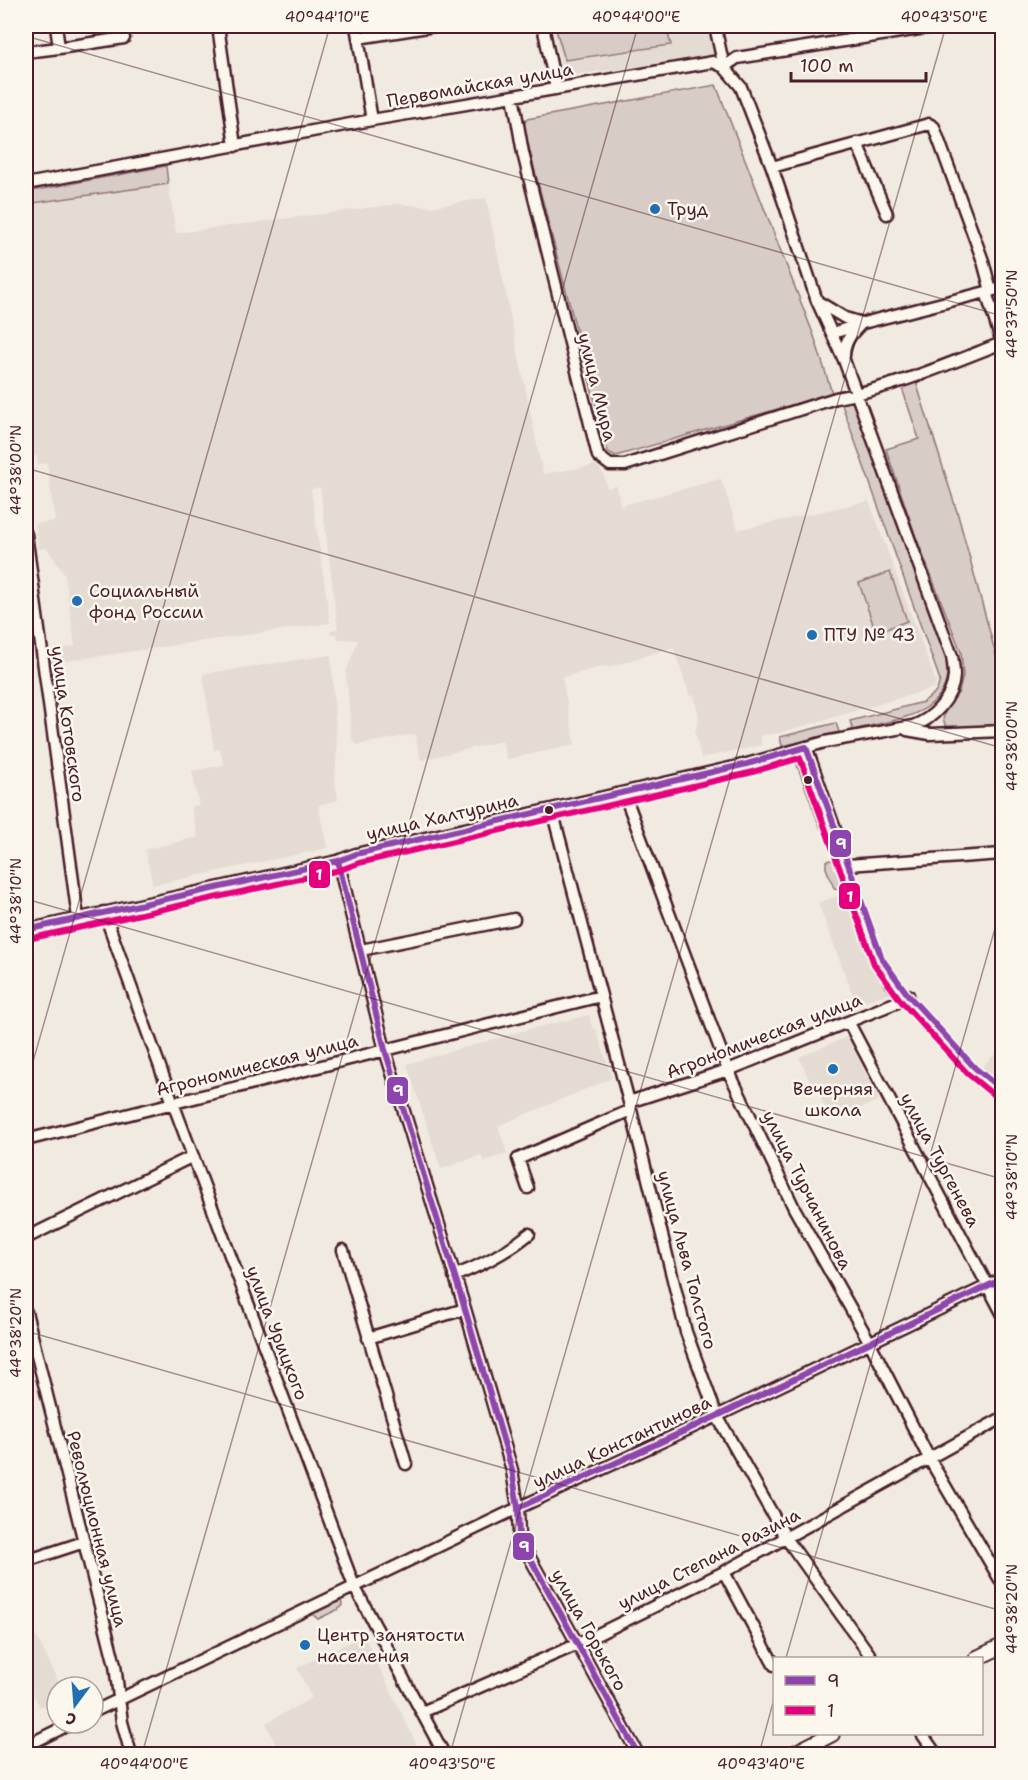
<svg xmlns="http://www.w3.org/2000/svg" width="1028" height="1780" viewBox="0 0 1028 1780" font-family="'Shantell Sans',sans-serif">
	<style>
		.built { fill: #e4dbd2 }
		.green { fill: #d8ccc6; stroke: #917678; stroke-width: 1.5 }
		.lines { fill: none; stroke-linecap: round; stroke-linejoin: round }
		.minor-casing { stroke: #4a1f2b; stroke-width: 15 }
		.major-casing { stroke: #4a1f2b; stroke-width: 18 }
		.minor { stroke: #fbf7ec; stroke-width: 10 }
		.major { stroke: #fbf7ec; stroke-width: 14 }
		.bus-1-casing { stroke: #fbf7ec; stroke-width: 10 }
		.bus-2-casing { stroke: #fbf7ec; stroke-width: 10 }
		.bus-1 { stroke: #8e44ad; stroke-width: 6 }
		.bus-2 { stroke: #e5007d; stroke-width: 6 }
		.ticks { fill: none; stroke: #4a1f2b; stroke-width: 1.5; stroke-opacity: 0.45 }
		.poi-dot { fill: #1f6fb2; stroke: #fbf7ec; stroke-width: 2 }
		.bus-dot { fill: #4a1f2b; stroke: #fbf7ec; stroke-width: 2 }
		.labels { text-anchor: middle; stroke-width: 5; stroke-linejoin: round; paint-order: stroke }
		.street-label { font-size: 18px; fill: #4a1f2b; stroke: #fbf7ec }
		.poi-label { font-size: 18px; fill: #4a1f2b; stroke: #fbf7ec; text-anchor: start }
		.line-badge { stroke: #fbf7ec; stroke-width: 2 }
		.badge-label { font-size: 16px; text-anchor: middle; font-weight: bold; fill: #fff }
		.neatline { fill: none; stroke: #4a1f2b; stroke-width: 2 }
		.ticks-label { font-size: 15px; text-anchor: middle; fill: #4a1f2b }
	</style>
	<rect width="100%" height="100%" fill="#f0eae0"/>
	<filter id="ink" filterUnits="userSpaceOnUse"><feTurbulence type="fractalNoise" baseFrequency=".0167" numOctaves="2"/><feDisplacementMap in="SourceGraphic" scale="12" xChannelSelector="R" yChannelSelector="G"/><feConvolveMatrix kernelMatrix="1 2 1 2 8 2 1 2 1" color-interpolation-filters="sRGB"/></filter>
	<g filter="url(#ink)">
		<!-- built -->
		<path class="built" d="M 553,26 L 706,26 L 717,57 L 563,76 Z
			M 168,184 L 176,233 L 398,204 L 432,207 L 486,198 L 543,474 L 597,465 L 604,475 L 607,488 L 617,486 L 620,506 L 721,479 L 738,530 L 869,501 L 936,682 L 934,688 L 779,733 L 761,735 L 761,745 L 701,758 L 695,732 L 699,717 L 694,695 L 690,696 L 673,647 L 609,667 L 605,666 L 562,677 L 575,745 L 507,759 L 502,741 L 421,760 L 415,734 L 357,745 L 352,739 L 346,673 L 358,640 L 338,639 L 337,634 L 331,634 L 331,630 L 338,629 L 320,487 L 311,489 L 330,623 L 50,663 L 48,651 L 75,646 L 65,575 L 47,548 L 39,549 L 35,524 L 55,521 L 47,463 L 38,464 L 37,456 L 28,457 L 26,438 L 26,204 Z
			M 331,655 L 337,749 L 335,780 L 338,800 L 318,805 L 327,848 L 153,885 L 145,850 L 198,837 L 191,807 L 199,805 L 192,771 L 224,765 L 220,749 L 214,750 L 203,674 Z
			M 849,892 L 871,958 L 891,993 L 856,1003 L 818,903 Z
			M 589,1015 L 593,1029 L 596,1029 L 612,1078 L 498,1126 L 507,1153 L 484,1161 L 481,1155 L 441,1169 L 407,1064 L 522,1031 Z
			M 847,1037 L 879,1100 L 832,1121 L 817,1090 L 814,1091 L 799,1057 Z
			M 1002,1047 L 1002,1083 L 982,1067 Z
			M 26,1627 L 38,1639 L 61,1687 L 57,1687 L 57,1700 L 40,1707 L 26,1680 Z
			M 364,1635 L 421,1754 L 280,1754 L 266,1723 L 312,1698 L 297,1668 Z"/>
		<!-- green -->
		<path class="green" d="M 555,26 L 666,26 L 671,45 L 565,60 Z
			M 716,85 L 814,336 L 832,393 L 616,456 L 608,452 L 523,125 L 527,119 Z
			M 166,166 L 168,184 L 26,204 L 26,192 Z
			M 916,382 L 958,515 L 1002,677 L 1002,727 L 954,729 L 946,726 L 943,720 L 945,711 L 959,692 L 963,676 L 961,652 L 916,537 L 886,449 L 919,439 L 901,385 Z
			M 852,398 L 947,661 C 953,717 893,719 853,730 L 850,721 L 923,702 L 937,691 L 940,680 L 841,402 Z
			M 890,572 L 907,621 L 876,633 L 859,583 Z
			M 836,723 L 839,732 L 782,746 L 780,737 Z
			M 830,860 L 837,862 L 845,883 L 841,890 L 834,888 L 826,868 L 826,861 Z
			M 341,1600 L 342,1605 L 339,1609 L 318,1619 L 312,1614 Z"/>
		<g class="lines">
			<defs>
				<path id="minor" d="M 218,26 L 235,146
					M 356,26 L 372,120
					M 543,26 L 556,89
					M 358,38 L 434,26
					M 59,48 L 124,38
					M 26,52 L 59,48 L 56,26
					M 724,67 L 737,58 L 938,26
					M 513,96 L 523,153 L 598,456 L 610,465 L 625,465 L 836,398 C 893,388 948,364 1002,343
					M 857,143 L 887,214
					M 772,167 L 929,124 L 934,127 L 983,261 L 991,291
					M 26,184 L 372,120 L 713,62 L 724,67
					M 986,292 L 1002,343
					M 820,303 L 845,318 L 862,323
					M 833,333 L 863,323 L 1002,288
					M 844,356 C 844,343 850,335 859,326
					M 26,534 L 78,918
					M 907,730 L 930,734 L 1002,731
					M 806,747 L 837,835
					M 799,750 L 826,824 L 839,849 L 876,957 L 891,984 L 965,1066 L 1002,1098
					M 624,793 L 728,1070 L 794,1208 L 869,1341 L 930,1460 L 1002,1583
					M 552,810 L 629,1102 L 686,1332 L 717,1416 L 786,1538 L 872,1658
					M 338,861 L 385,1050 L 465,1309 L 512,1470 L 518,1508 L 519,1538 L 638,1754
					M 848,865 L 1002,854
					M 104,912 L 173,1103 L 354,1586 L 444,1754
					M 26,930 L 338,861 L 356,854 L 747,764 L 825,742 L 913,726 C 933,719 953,698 954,676 C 954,669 953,663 952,656 L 844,360 L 817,301 L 772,167 L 741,87 L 724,67 L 715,26
					M 361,950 L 514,919
					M 849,1023 L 1002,1313
					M 629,1102 L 728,1070 L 900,1001 L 908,995
					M 26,1140 L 601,996
					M 528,1188 L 518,1159 L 631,1110
					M 26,1238 L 193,1156
					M 343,1250 L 406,1464
					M 454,1276 C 482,1265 506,1253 529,1234
					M 26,1312 L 115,1665 L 122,1722 L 131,1754
					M 368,1338 L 465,1309
					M 26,1561 L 84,1542
					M 724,1572 L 774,1665
					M 93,1712 L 518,1508 L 717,1416 L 1002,1279
					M 422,1712 L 578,1644 L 724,1572 L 1002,1418
					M 922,1734 L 936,1754
					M 26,1746 L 72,1723"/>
				<path id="major" d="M 977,1658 L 1002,1646
					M 793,1754 L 832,1734"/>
			</defs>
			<!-- minor casing -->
			<use href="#minor" class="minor-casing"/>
			<!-- major casing -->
			<use href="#major" class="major-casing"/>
			<!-- minor -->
			<use href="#minor" class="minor"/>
			<!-- major -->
			<use href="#major" class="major"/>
			<defs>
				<path id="bus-1" d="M 338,861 L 385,1050 L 465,1309 L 512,1470 L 518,1508 L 519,1538 L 638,1754
					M 26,930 L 338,861 L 356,854 L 747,764 L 806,747 L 882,959 L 908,995 L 975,1068 L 1002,1090
					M 518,1508 L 717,1416 L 1002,1279"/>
				<path id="bus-2" d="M 28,939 L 340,870 L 359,863 L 749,773 L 800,758 L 874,964 L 901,1001 L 968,1074 L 996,1097"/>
			</defs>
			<!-- bus-1 casing -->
			<use href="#bus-1" class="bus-1-casing"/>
			<!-- bus-2 casing -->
			<use href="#bus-2" class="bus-2-casing"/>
			<!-- bus-1 -->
			<use href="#bus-1" class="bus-1"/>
			<!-- bus-2 -->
			<use href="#bus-2" class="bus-2"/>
		</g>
	</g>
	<!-- ticks -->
	<path class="ticks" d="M 26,36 L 1002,316M 26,468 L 1002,748M 26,899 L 1002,1179M 26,1086 L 330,26M 26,1331 L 1002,1611M 786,1658 L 1002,904M 142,1754 L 638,26M 450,1754 L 946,26M 759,1754 L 774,1699"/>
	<!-- markers -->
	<g class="poi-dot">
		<circle cx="655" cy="209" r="6"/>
		<circle cx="77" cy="601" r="6"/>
		<circle cx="812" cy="635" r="6"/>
		<circle cx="833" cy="1069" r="6"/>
		<circle cx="305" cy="1645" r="6"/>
	</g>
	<g class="bus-dot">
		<circle cx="808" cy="780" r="5"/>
		<circle cx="549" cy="810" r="5"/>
	</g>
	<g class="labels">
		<!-- street labels -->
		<g class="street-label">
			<text transform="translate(480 85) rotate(-10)" y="6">Первомайская улица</text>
			<text transform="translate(597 387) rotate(76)" y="6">улица Мира</text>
			<text transform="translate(68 724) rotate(82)" y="6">улица Котовского</text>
			<text transform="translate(442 817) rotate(-13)" y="6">улица Халтурина</text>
			<text transform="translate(764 1036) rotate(-21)" y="6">Агрономическая улица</text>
			<text transform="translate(257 1065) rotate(-14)" y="6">Агрономическая улица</text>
			<text transform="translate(940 1160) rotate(62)" y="6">улица Тургенева</text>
			<text transform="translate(807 1190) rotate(63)" y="6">улица Турчанинова</text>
			<text transform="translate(687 1260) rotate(75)" y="6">улица Льва Толстого</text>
			<text transform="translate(277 1333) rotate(69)" y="6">улица Урицкого</text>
			<text transform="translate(622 1442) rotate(-25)" y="6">улица Константинова</text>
			<text transform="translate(97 1529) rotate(76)" y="6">Революционная улица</text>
			<text transform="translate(709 1559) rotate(-27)" y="6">улица Степана Разина</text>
			<text transform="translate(589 1630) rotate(61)" y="6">улица Горького</text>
		</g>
		<!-- poi labels -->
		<g class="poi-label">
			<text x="667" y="215">Труд</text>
			<text x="89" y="597">Социальный<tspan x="89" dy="21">фонд России</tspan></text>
			<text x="824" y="641">ПТУ № 43</text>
			<text x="833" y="1095" text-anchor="middle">Вечерняя<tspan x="833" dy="21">школа</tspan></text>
			<text x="317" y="1641">Центр занятости<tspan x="317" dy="21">населения</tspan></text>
		</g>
	</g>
	<g class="line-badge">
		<rect x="829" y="829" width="23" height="29" rx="6" fill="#8e44ad"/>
		<rect x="308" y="860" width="23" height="29" rx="6" fill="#e5007d"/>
		<rect x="838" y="882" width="23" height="28" rx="6" fill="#e5007d"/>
		<rect x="386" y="1076" width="23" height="29" rx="6" fill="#8e44ad"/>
		<rect x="512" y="1532" width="23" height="29" rx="6" fill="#8e44ad"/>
	</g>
	<g class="badge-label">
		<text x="841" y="849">9</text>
		<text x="319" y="880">1</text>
		<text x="850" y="902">1</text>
		<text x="398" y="1096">9</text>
		<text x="524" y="1552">9</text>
	</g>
	<!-- margin -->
	<rect width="1028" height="1780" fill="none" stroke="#fbf7ec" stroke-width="66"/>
	<!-- legend -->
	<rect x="773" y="1657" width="210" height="78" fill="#fbf7ec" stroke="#b4a19f" stroke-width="1.5"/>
	<rect x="785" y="1676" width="30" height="9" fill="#8e44ad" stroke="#b4a19f" stroke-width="1.5"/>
	<text x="827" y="1687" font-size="18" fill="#4a1f2b">9</text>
	<rect x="785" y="1706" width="30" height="9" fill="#e5007d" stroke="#b4a19f" stroke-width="1.5"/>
	<text x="827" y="1717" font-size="18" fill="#4a1f2b">1</text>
	<!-- north arrow -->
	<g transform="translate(75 1705) rotate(196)"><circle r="28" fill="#fbf7ec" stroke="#b4a19f" stroke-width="1.5"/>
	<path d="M0-4.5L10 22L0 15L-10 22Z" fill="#1f6fb2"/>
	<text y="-9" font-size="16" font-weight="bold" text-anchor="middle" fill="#4a1f2b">С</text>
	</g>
	<!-- scale -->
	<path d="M791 72v9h135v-9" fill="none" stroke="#4a1f2b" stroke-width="3"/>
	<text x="800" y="72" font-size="18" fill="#4a1f2b" stroke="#fbf7ec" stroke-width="4.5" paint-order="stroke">100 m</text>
	<rect x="33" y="33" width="962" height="1714" class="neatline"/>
	<g class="ticks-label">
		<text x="327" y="22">40°44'10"E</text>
		<text x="636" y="22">40°44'00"E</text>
		<text x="944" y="22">40°43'50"E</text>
		<text transform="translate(1012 314) rotate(-90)" y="5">44°37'50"N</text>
		<text transform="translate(16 470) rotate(-90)" y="5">44°38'00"N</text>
		<text transform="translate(1012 746) rotate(-90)" y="5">44°38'00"N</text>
		<text transform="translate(16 901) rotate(-90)" y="5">44°38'10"N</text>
		<text transform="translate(1012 1177) rotate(-90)" y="5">44°38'10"N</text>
		<text transform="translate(16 1333) rotate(-90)" y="5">44°38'20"N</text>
		<text transform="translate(1012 1609) rotate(-90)" y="5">44°38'20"N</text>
		<text x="144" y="1769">40°44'00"E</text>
		<text x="452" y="1769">40°43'50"E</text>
		<text x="761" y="1769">40°43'40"E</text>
	</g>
</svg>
